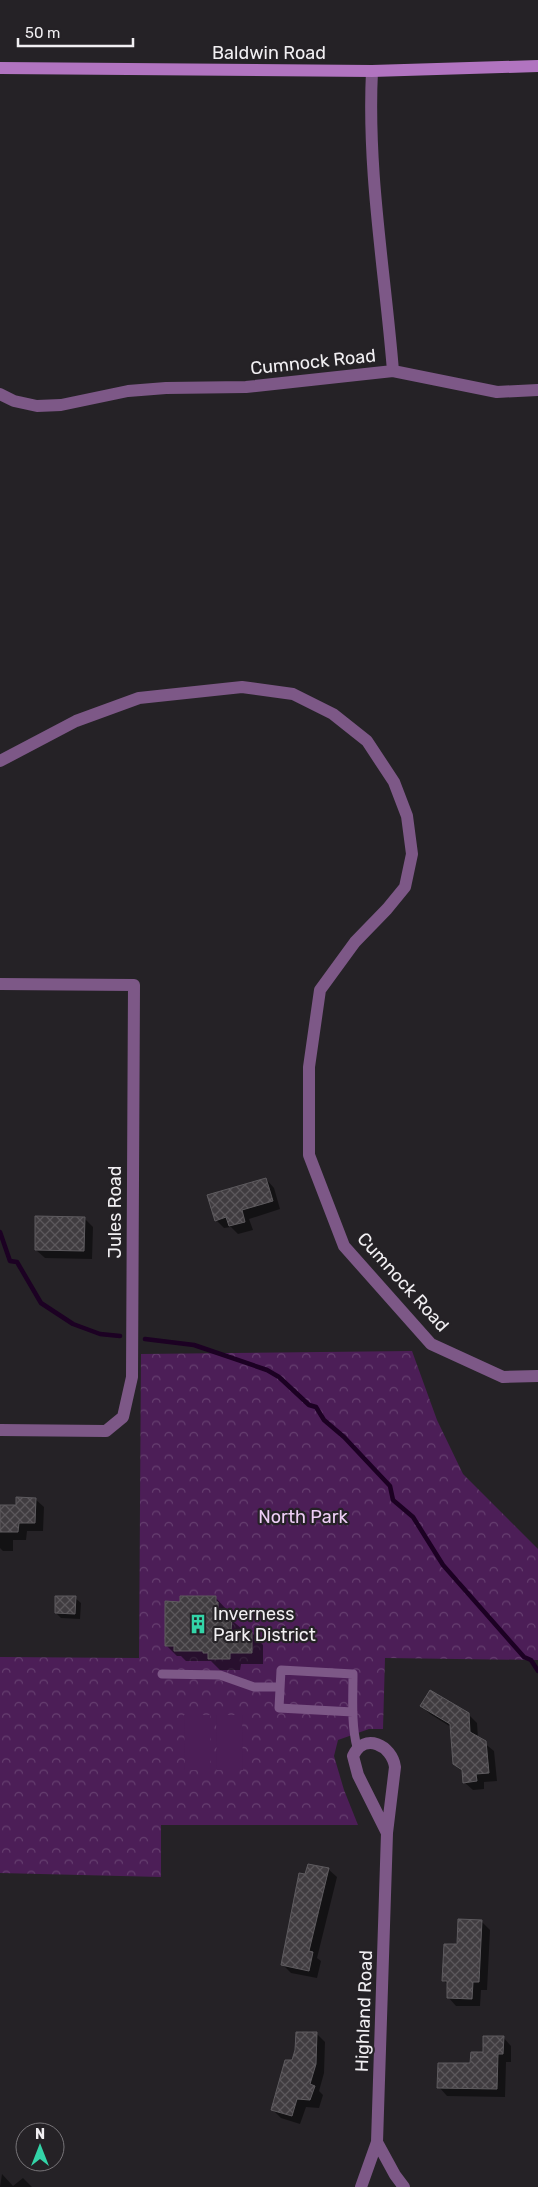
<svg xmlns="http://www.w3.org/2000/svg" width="538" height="2187" viewBox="0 0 538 2187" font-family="Rubik,sans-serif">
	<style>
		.park { fill: url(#park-crowns) }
		.pitch { fill: #4c1e57 }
		.shadow { fill: #0007 }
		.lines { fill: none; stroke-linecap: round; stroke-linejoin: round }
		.stream { stroke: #1c0123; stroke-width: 4.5 }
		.building { fill: url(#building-cross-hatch); stroke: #5e5b5f }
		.lane { stroke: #7d5887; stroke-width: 9 }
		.street { stroke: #7d5887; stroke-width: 12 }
		.secondary { stroke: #b174c0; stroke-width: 12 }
		.labels { text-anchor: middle; stroke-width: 4.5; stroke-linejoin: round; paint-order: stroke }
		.street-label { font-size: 18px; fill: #f1eff2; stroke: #252226 }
		.park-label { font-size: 18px; fill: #eecef6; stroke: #252226 }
		.poi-label { font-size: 18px; fill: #f1eff2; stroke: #252226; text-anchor: start }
	</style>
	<defs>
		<pattern id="park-crowns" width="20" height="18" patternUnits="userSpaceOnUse" patternTransform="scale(1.25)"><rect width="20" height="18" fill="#4c1e57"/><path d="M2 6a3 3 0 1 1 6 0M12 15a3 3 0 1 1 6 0" fill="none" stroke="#663f70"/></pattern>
		<pattern id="building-cross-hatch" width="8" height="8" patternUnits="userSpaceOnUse" patternTransform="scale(1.25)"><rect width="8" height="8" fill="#403c40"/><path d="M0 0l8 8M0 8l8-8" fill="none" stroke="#5c585c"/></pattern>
	</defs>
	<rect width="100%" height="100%" fill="#252226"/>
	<!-- park -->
	<path class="park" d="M 412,1351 L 437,1420 L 463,1474 L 538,1549 L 538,1660 L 385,1658 L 383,1729 L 369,1729 L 338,1740 L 334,1756 L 344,1790 L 358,1825 L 161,1825 L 161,1877 L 0,1873 L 0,1657 L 139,1658 L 141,1354 Z"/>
	<!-- pitch -->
	<path class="pitch" d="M 184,1715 L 210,1715 L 210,1770 L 185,1770 Z
		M 216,1715 L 242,1715 L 243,1770 L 217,1770 Z"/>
	<!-- shadow -->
	<path class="shadow" d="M 266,1179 L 274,1188 L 280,1209 L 249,1219 L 253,1230 L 238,1234 L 231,1227 L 224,1228 L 216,1220 Z
		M 84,1218 L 93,1227 L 92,1259 L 45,1258 L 36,1250 Z
		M 35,1499 L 44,1507 L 43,1531 L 27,1531 L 26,1540 L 13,1540 L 13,1551 L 3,1551 L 0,1548 L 0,1506 L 17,1506 Z
		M 215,1597 L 226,1609 L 229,1618 L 242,1629 L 242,1633 L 252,1633 L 263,1645 L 263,1664 L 241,1664 L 240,1670 L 220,1670 L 211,1661 L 186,1661 L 181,1656 L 177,1656 L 166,1645 L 182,1603 Z
		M 75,1598 L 81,1603 L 80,1619 L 61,1618 L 56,1613 Z
		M 422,1706 L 468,1714 L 477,1723 L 478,1738 L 494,1751 L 497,1781 L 484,1782 L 484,1789 L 473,1790 L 464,1782 L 464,1773 L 454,1764 L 451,1727 L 430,1714 Z
		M 328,1869 L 337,1877 L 317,1958 L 321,1961 L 317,1978 L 291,1973 L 283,1965 L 306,1876 Z
		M 481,1921 L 490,1930 L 487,1990 L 481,1990 L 480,2006 L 456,2006 L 448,1997 L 448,1985 L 444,1981 L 458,1945 Z
		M 297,2033 L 317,2034 L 325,2042 L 324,2073 L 319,2091 L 323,2095 L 319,2108 L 306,2107 L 300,2124 L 281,2118 L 272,2109 L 293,2061 L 296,2050 Z
		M 503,2037 L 511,2046 L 511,2062 L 506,2062 L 505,2097 L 447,2096 L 439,2087 L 472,2065 Z
		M 2,2174 L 13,2186 L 23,2178 L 32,2187 L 0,2187 Z"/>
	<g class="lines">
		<!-- stream -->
		<path class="stream" d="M 0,1232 L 10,1261 L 17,1262 L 41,1303 L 73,1324 L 100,1334 L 120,1336
			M 145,1339 L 194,1345 L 267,1370 L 279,1377 L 309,1405 L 316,1407 L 324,1420 L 344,1437 L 390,1486 L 393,1500 L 413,1517 L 443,1565 L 524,1657 L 531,1660 L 538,1671"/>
	</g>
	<!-- building -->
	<path class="building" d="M 266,1178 L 273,1201 L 242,1210 L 245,1222 L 229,1226 L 226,1217 L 215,1221 L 207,1195 Z
		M 35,1216 L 85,1217 L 84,1251 L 35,1250 Z
		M 16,1497 L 36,1498 L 35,1523 L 19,1523 L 18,1532 L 0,1532 L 0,1505 L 16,1505 Z
		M 55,1596 L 76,1596 L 75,1614 L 55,1613 Z
		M 180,1596 L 216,1596 L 216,1602 L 218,1602 L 218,1617 L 232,1617 L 231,1632 L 252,1632 L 252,1653 L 230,1653 L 230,1659 L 208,1659 L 208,1653 L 203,1653 L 203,1651 L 174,1651 L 174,1646 L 165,1646 L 165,1601 L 180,1602 Z
		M 430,1690 L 469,1713 L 470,1732 L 486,1741 L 489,1773 L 476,1774 L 477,1781 L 463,1783 L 462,1770 L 453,1764 L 450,1724 L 420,1706 Z
		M 308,1864 L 329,1868 L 309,1951 L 313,1952 L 309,1971 L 281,1965 L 299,1873 L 305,1874 Z
		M 458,1919 L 482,1920 L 479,1982 L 473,1982 L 472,1999 L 447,1998 L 447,1981 L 442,1981 L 444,1944 L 457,1944 Z
		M 296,2032 L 317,2032 L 316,2064 L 310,2084 L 315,2086 L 310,2100 L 297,2099 L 292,2116 L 271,2110 L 285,2060 L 292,2060 L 295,2050 Z
		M 483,2036 L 504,2036 L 503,2054 L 498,2054 L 497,2089 L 437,2088 L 438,2063 L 470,2063 L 471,2052 L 483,2052 Z"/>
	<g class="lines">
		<!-- lane -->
		<path class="lane" d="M 162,1674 L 220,1675 L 254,1687 L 280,1687
			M 353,1712 L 279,1708 L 281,1670 L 353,1674 C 353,1698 351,1724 357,1747"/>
		<!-- street -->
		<path class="street" d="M 372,71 C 367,172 385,271 393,371
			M 0,394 L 14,401 L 37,406 L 61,405 L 128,391 L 166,388 L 246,387 L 393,371 L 497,392 L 538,390
			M 0,761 L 76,721 L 139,698 L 242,687 L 293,694 L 333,714 L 367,741 L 394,782 L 407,816 L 412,854 L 405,887 L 387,909 L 355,942 L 320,990 L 309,1067 L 309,1155 L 344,1246 L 431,1344 L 503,1377 L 538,1376
			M 0,984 L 134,985 L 132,1377 L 123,1417 L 106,1431 L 0,1430
			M 377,2142 L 395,2175 L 404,2187
			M 361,2187 L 377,2142 L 387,1833 L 395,1767 C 392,1745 364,1732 353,1756 L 358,1775 L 387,1833"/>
		<!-- secondary -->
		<path class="secondary" d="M 0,68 L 372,71 L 538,66"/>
	</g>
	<!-- icons -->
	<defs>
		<symbol id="building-bare" viewBox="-9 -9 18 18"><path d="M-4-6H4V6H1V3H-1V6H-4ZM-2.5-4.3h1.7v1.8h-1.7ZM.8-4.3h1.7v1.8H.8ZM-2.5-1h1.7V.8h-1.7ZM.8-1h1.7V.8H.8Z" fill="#33d4a8" stroke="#252226" stroke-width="2.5" paint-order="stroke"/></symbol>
	</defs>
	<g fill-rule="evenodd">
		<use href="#building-bare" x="184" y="1610" width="28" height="28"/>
	</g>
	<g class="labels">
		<!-- street labels -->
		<g class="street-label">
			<text x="269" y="59">Baldwin Road</text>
			<text transform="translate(313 362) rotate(-6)" y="6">Cumnock Road</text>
			<text transform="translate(115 1212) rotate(-90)" y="6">Jules Road</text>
			<text transform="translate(403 1282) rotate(48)" y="6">Cumnock Road</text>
			<text transform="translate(364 2011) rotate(-88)" y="6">Highland Road</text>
		</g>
		<!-- park labels -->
		<g class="park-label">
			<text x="303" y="1523">North Park</text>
		</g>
		<!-- poi labels -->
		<g class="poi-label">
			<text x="213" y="1620">Inverness<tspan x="213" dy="21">Park District</tspan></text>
		</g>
	</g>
	<!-- north arrow -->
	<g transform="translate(40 2147)"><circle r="24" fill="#252226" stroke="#777478"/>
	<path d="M0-4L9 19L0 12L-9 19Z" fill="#33d4a8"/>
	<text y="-8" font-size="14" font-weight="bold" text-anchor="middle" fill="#f1eff2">N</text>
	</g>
	<!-- scale -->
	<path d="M18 38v8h115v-8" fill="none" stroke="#f1eff2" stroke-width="2.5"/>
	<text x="25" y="38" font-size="15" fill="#f1eff2" stroke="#252226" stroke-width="4" paint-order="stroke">50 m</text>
</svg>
